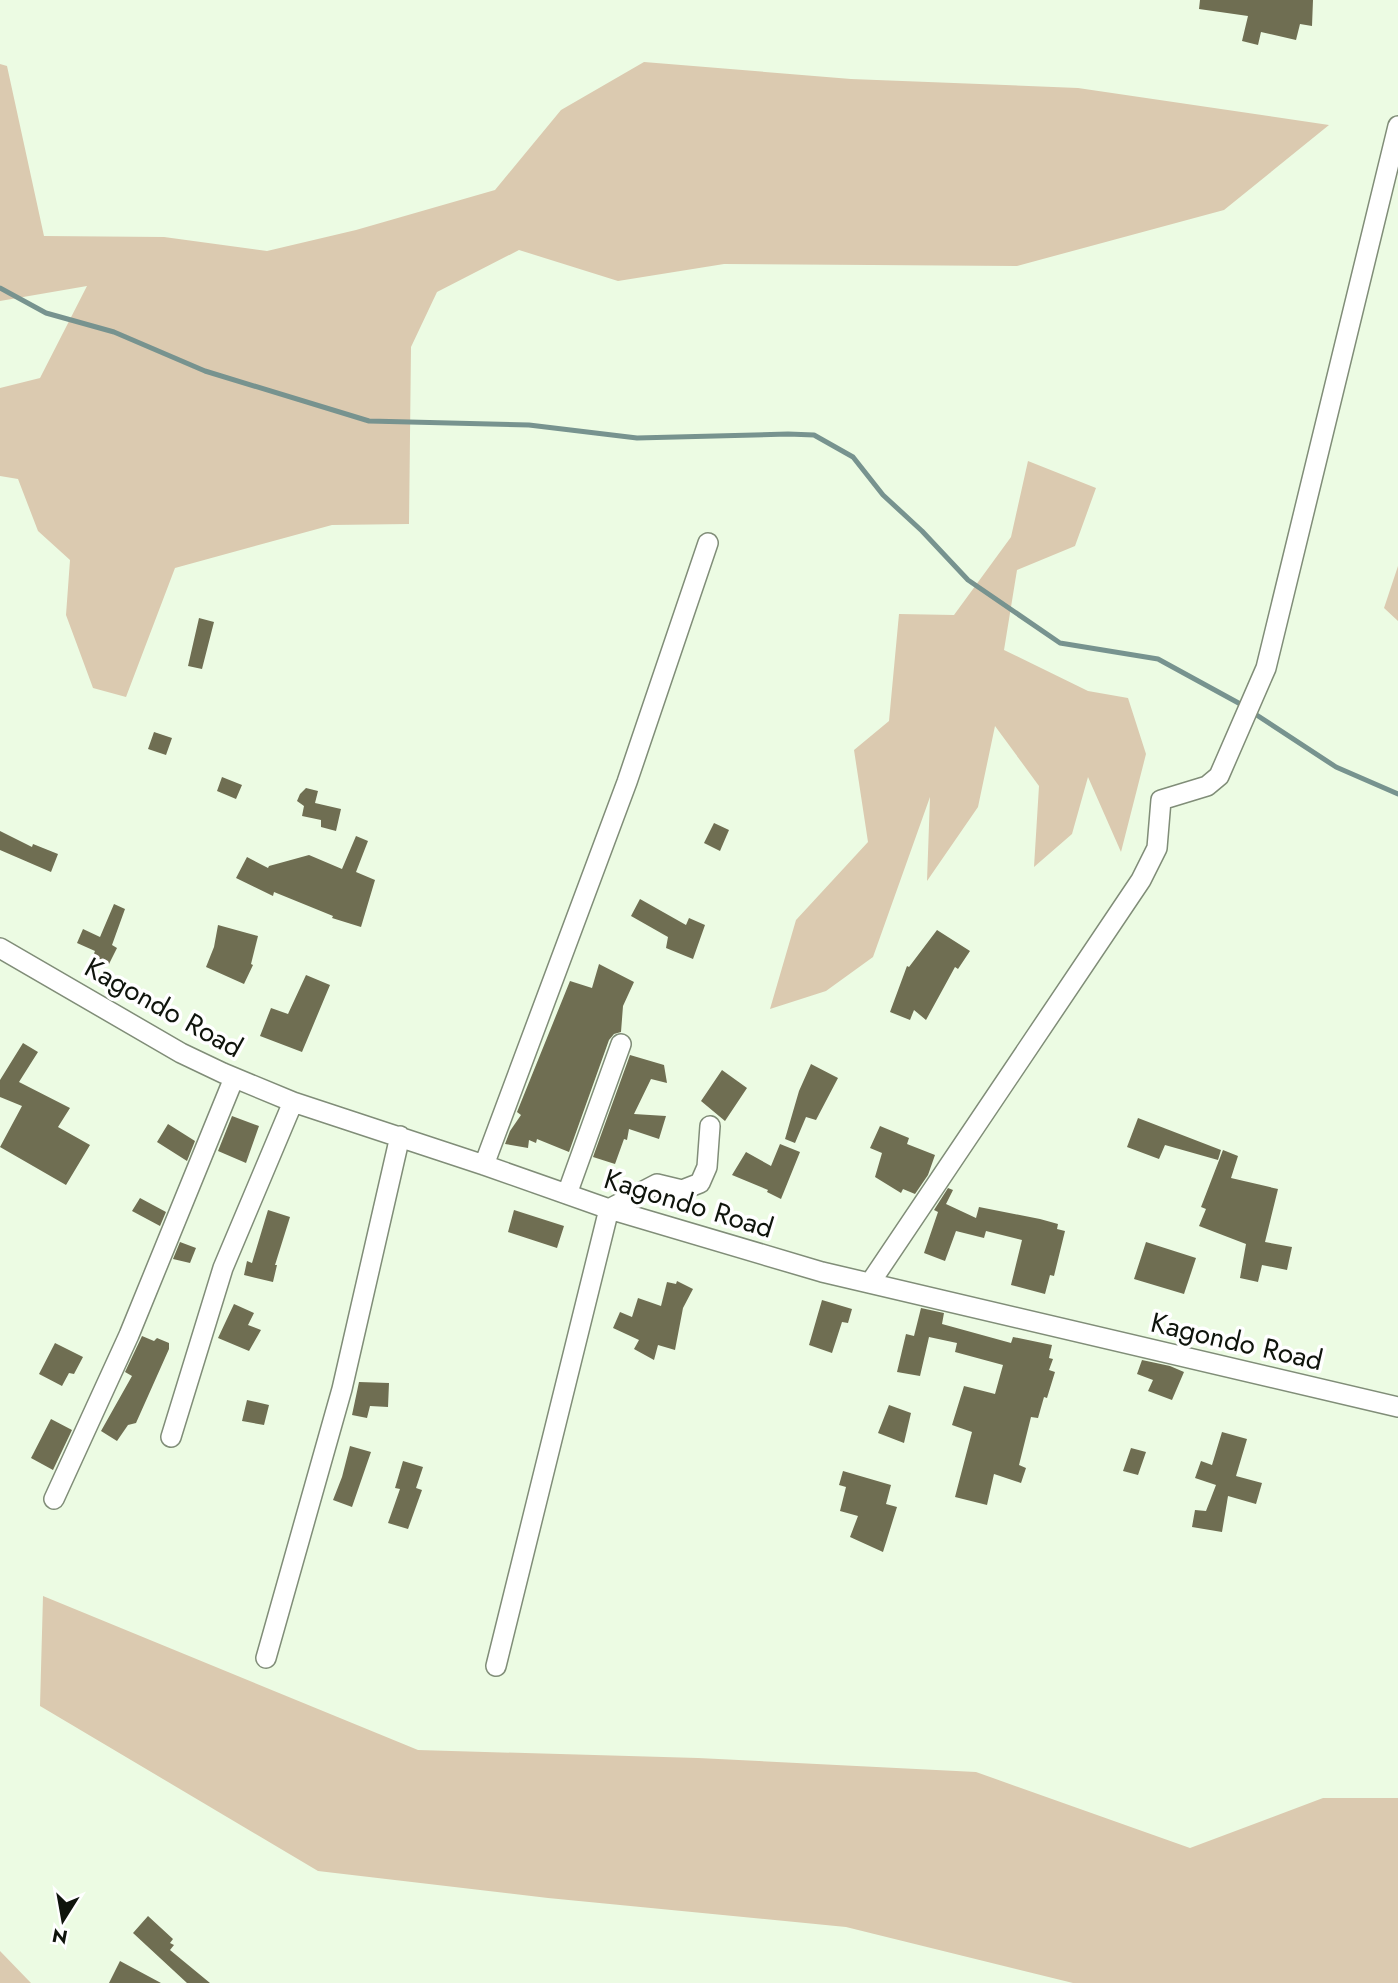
<svg xmlns="http://www.w3.org/2000/svg" width="1398" height="1983" viewBox="0 0 1398 1983" font-family="Jost,sans-serif">
	<style>
		.green { fill: #dbcab0 }
		.lines { fill: none; stroke-linecap: round; stroke-linejoin: round }
		.stream { stroke: #77938f; stroke-width: 5 }
		.building { fill: #6f6e52 }
		.minor-casing { stroke: #808d78; stroke-width: 22 }
		.minor { stroke: #fff; stroke-width: 19 }
		.labels { text-anchor: middle; stroke-width: 7; stroke-linejoin: round; paint-order: stroke }
		.street-label { font-size: 28px; fill: #0f140c; stroke: #fff }
	</style>
	<rect width="100%" height="100%" fill="#ecfbe3"/>
	<!-- green -->
	<path class="green" d="M 644,62 L 851,79 L 1078,88 L 1329,125 L 1224,210 L 1017,266 L 724,264 L 618,281 L 519,250 L 437,292 L 411,347 L 409,524 L 332,525 L 175,568 L 126,697 L 93,688 L 66,615 L 70,560 L 38,531 L 18,479 L 0,476 L 0,388 L 40,378 L 87,286 L 0,301 L 0,64 L 7,66 L 44,236 L 164,237 L 267,251 L 356,230 L 495,190 L 561,110 Z
		M 1028,461 L 1096,488 L 1075,546 L 1017,570 L 1004,650 L 1088,691 L 1128,698 L 1146,754 L 1121,852 L 1088,777 L 1072,834 L 1034,867 L 1039,786 L 995,726 L 978,807 L 927,881 L 930,797 L 873,957 L 826,991 L 770,1009 L 796,920 L 868,842 L 854,750 L 889,721 L 899,614 L 954,615 L 1011,537 Z
		M 1398,566 L 1398,621 L 1384,608 Z
		M 43,1596 L 418,1750 L 698,1758 L 976,1772 L 1190,1848 L 1323,1798 L 1398,1798 L 1398,1983 L 1073,1983 L 846,1927 L 548,1898 L 318,1871 L 40,1706 Z
		M 0,1951 L 31,1983 L 0,1983 Z"/>
	<g class="lines">
		<!-- stream -->
		<path class="stream" d="M 0,288 L 46,313 L 114,332 L 205,371 L 369,421 L 529,425 L 637,438 L 788,434 L 814,435 L 853,457 L 883,495 L 922,531 L 968,580 L 1060,643 L 1158,659 L 1244,706
			M 1252,712 L 1336,767 L 1398,794"/>
	</g>
	<!-- building -->
	<path class="building" d="M 1200,0 L 1313,0 L 1312,26 L 1300,24 L 1296,40 L 1261,32 L 1258,45 L 1242,41 L 1248,16 L 1199,9 Z
		M 199,618 L 214,622 L 202,669 L 188,666 Z
		M 154,732 L 172,738 L 166,755 L 148,749 Z
		M 222,777 L 242,785 L 236,799 L 217,791 Z
		M 306,788 L 318,791 L 315,803 L 341,809 L 336,831 L 321,827 L 321,820 L 302,816 L 304,806 L 297,801 L 300,794 Z
		M 714,823 L 729,830 L 720,851 L 704,843 Z
		M 0,831 L 32,847 L 33,844 L 58,854 L 51,872 L 0,850 Z
		M 356,836 L 368,841 L 356,872 L 375,880 L 361,927 L 332,918 L 333,916 L 274,892 L 273,896 L 236,878 L 247,857 L 268,868 L 269,866 L 309,855 L 342,869 Z
		M 640,899 L 686,925 L 689,918 L 705,925 L 693,959 L 666,948 L 668,937 L 631,916 Z
		M 114,904 L 125,909 L 112,945 L 117,948 L 109,964 L 93,956 L 95,951 L 77,943 L 83,929 L 100,937 Z
		M 218,925 L 258,936 L 251,964 L 253,965 L 244,984 L 206,967 L 214,947 Z
		M 937,930 L 970,951 L 958,969 L 955,967 L 926,1020 L 914,1010 L 910,1020 L 890,1012 L 907,966 L 909,967 Z
		M 599,964 L 634,982 L 623,1006 L 621,1032 L 614,1034 L 609,1040 L 569,1152 L 537,1139 L 536,1143 L 529,1140 L 528,1148 L 505,1144 L 510,1131 L 521,1115 L 517,1112 L 570,981 L 592,988 Z
		M 306,975 L 330,985 L 302,1052 L 260,1036 L 271,1008 L 288,1014 Z
		M 23,1043 L 38,1052 L 19,1082 L 70,1108 L 58,1127 L 90,1145 L 66,1185 L 0,1147 L 22,1106 L 0,1097 L 0,1080 Z
		M 630,1055 L 664,1065 L 667,1083 L 651,1079 L 634,1114 L 666,1116 L 659,1139 L 629,1129 L 627,1140 L 624,1139 L 615,1164 L 593,1157 Z
		M 811,1064 L 838,1078 L 816,1120 L 806,1117 L 795,1143 L 785,1139 L 799,1091 Z
		M 722,1070 L 747,1088 L 725,1121 L 701,1101 Z
		M 232,1116 L 259,1126 L 246,1163 L 218,1151 Z
		M 1138,1118 L 1221,1150 L 1218,1160 L 1165,1145 L 1159,1159 L 1127,1147 Z
		M 168,1124 L 195,1141 L 187,1161 L 157,1142 Z
		M 880,1126 L 909,1138 L 907,1144 L 935,1155 L 928,1175 L 915,1194 L 903,1189 L 901,1193 L 875,1177 L 882,1153 L 870,1148 Z
		M 780,1144 L 800,1152 L 781,1199 L 767,1192 L 768,1190 L 732,1175 L 746,1152 L 771,1166 Z
		M 1223,1150 L 1238,1156 L 1231,1178 L 1278,1189 L 1265,1242 L 1292,1247 L 1287,1270 L 1262,1265 L 1258,1282 L 1240,1278 L 1246,1244 L 1199,1226 L 1206,1209 L 1201,1207 Z
		M 948,1188 L 953,1190 L 946,1204 L 976,1218 L 979,1207 L 1040,1219 L 1058,1224 L 1057,1229 L 1065,1231 L 1054,1276 L 1050,1275 L 1045,1294 L 1011,1285 L 1022,1240 L 986,1231 L 984,1238 L 956,1231 L 945,1261 L 924,1253 L 938,1212 L 934,1210 Z
		M 140,1198 L 166,1212 L 160,1226 L 132,1211 Z
		M 268,1210 L 290,1217 L 275,1265 L 277,1265 L 273,1282 L 244,1275 L 247,1261 L 252,1263 Z
		M 514,1210 L 564,1226 L 557,1248 L 508,1232 Z
		M 180,1242 L 196,1248 L 190,1263 L 173,1259 Z
		M 1146,1242 L 1196,1258 L 1184,1294 L 1134,1279 Z
		M 677,1281 L 693,1289 L 683,1308 L 675,1350 L 658,1345 L 654,1360 L 634,1349 L 639,1340 L 613,1328 L 620,1312 L 632,1317 L 638,1298 L 661,1306 L 667,1282 L 676,1284 Z
		M 822,1300 L 852,1309 L 848,1323 L 842,1322 L 832,1353 L 809,1345 Z
		M 234,1304 L 254,1313 L 248,1325 L 261,1330 L 249,1351 L 218,1338 Z
		M 921,1308 L 944,1313 L 942,1324 L 1011,1343 L 1013,1337 L 1052,1345 L 1049,1358 L 1053,1359 L 1049,1370 L 1055,1372 L 1047,1398 L 1044,1397 L 1038,1418 L 1031,1417 L 1019,1465 L 1026,1468 L 1021,1483 L 994,1474 L 987,1505 L 955,1497 L 972,1432 L 952,1425 L 964,1386 L 995,1394 L 1003,1365 L 955,1352 L 957,1343 L 929,1337 L 920,1376 L 897,1372 L 906,1334 L 914,1336 Z
		M 142,1336 L 154,1341 L 157,1338 L 169,1343 L 169,1349 L 136,1423 L 128,1425 L 117,1441 L 101,1431 L 132,1376 L 125,1372 Z
		M 55,1343 L 83,1357 L 74,1374 L 69,1373 L 62,1386 L 39,1374 Z
		M 1142,1360 L 1170,1366 L 1184,1372 L 1172,1400 L 1148,1391 L 1153,1380 L 1137,1374 Z
		M 359,1382 L 389,1383 L 388,1407 L 370,1406 L 367,1418 L 352,1415 Z
		M 247,1400 L 269,1405 L 264,1425 L 242,1421 Z
		M 889,1405 L 911,1413 L 904,1443 L 878,1433 Z
		M 51,1419 L 72,1430 L 53,1470 L 31,1458 Z
		M 1222,1432 L 1247,1439 L 1236,1476 L 1262,1483 L 1256,1504 L 1228,1496 L 1222,1532 L 1192,1527 L 1195,1510 L 1206,1511 L 1216,1485 L 1195,1478 L 1201,1461 L 1212,1465 Z
		M 350,1446 L 371,1452 L 352,1507 L 333,1500 L 342,1477 Z
		M 1131,1448 L 1146,1452 L 1138,1475 L 1123,1471 Z
		M 403,1461 L 423,1467 L 416,1488 L 422,1490 L 408,1529 L 388,1523 L 400,1489 L 395,1488 Z
		M 843,1471 L 891,1485 L 886,1504 L 897,1507 L 883,1552 L 850,1537 L 858,1516 L 840,1511 L 846,1487 L 839,1485 Z
		M 148,1916 L 173,1939 L 170,1943 L 174,1945 L 170,1950 L 210,1983 L 187,1983 L 133,1933 Z
		M 120,1961 L 161,1983 L 109,1983 Z"/>
	<g class="lines">
		<defs>
			<path id="minor" d="M 0,948 L 181,1053 L 223,1073 L 293,1102 L 484,1165 L 609,1209 L 822,1272 L 1398,1407
				M 484,1165 L 627,782 L 708,543
				M 567,1194 L 621,1044
				M 870,1283 L 1141,880 L 1157,848 L 1161,800 L 1207,786 L 1219,776 L 1266,668 L 1398,126
				M 171,1437 L 223,1268 L 293,1102
				M 54,1499 L 129,1335 L 234,1078
				M 266,1658 L 342,1389 L 400,1136
				M 496,1666 L 609,1209 L 657,1184 L 682,1190 L 700,1183 L 707,1167 L 710,1126"/>
		</defs>
		<!-- minor casing -->
		<use href="#minor" class="minor-casing"/>
		<!-- minor -->
		<use href="#minor" class="minor"/>
	</g>
	<g class="labels">
		<!-- street labels -->
		<g class="street-label">
			<text transform="translate(164 1007) rotate(29)" y="10">Kagondo Road</text>
			<text transform="translate(689 1203) rotate(17)" y="10">Kagondo Road</text>
			<text transform="translate(1237 1341) rotate(13)" y="10">Kagondo Road</text>
		</g>
	</g>
	<!-- north arrow -->
	<g transform="translate(63 1920) rotate(191)" stroke="#ffffff" stroke-width="5" paint-order="stroke">
	<path d="M0-5L12 26L0 18L-12 26Z" fill="#0f140c"/>
	<text y="-10" font-size="19" font-weight="bold" text-anchor="middle" fill="#0f140c">N</text>
	</g>
</svg>
